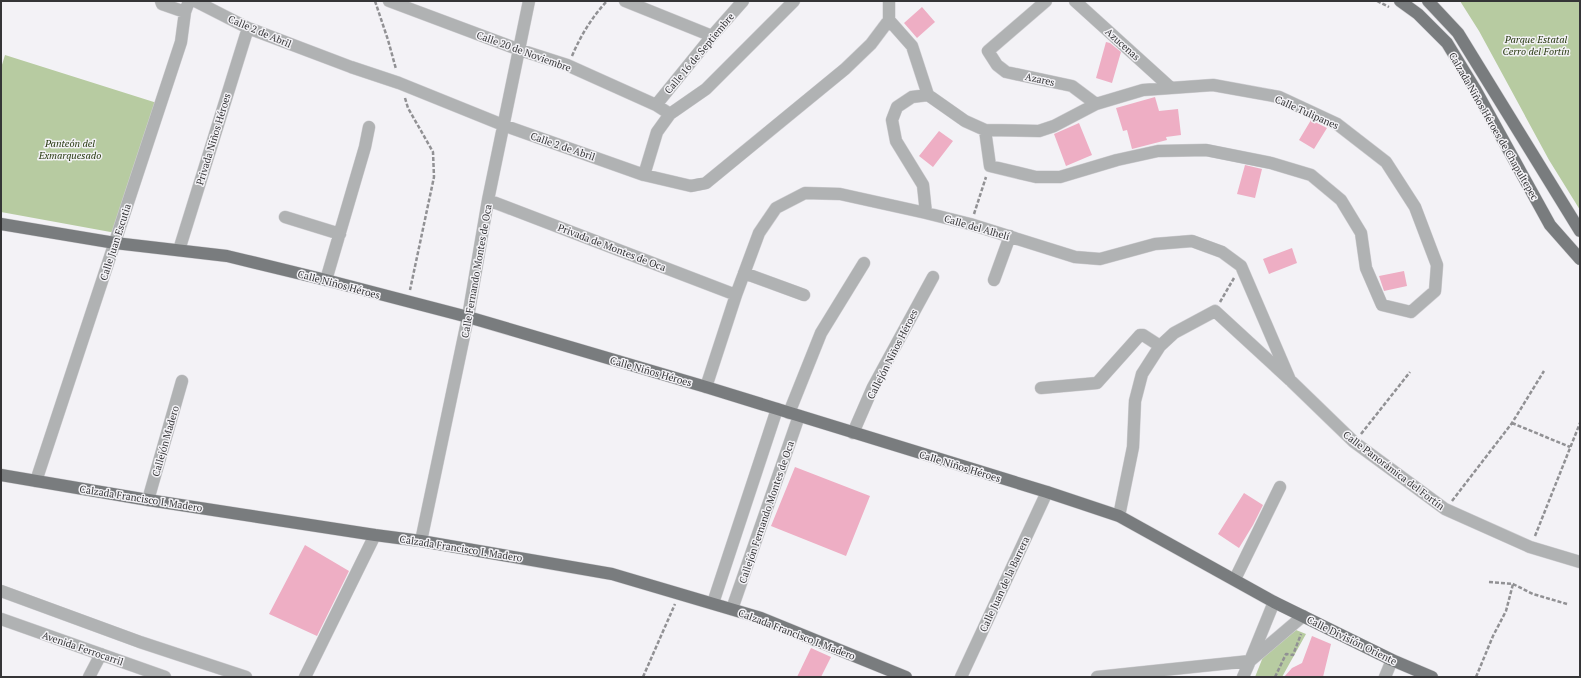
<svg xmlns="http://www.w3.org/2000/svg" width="1581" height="678" viewBox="0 0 1581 678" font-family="'PT Serif',serif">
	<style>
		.green { fill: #b7cba1 }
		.building { fill: #eeaec4 }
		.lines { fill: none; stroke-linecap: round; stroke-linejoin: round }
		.minor-casing { stroke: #d1d0d4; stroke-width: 13 }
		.major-casing { stroke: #d1d0d4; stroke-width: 13 }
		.path { stroke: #919194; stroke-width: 2.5; stroke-dasharray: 4 2; stroke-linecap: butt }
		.minor { stroke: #b0b2b3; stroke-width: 12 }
		.major { stroke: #797c7e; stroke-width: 12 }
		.labels { text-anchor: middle; stroke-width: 3; stroke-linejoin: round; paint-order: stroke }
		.street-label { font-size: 10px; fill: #353537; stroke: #f3f2f6 }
		.park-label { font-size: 10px; font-style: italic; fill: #283911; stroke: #f3f2f6 }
	</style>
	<rect width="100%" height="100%" fill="#f3f2f6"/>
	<!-- green -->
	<path class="green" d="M 1460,1 L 1580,1 L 1580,210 L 1549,160 L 1479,31 Z
		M 5,55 L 157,103 L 116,233 L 1,212 L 1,68 Z
		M 1296,630 L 1306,634 L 1282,677 L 1255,677 L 1265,652 Z"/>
	<!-- building -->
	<path class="building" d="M 922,7 L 935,22 L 917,38 L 904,23 Z
		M 1106,42 L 1110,43 L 1121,52 L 1112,83 L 1096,78 Z
		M 1155,97 L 1159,111 L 1178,109 L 1181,135 L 1166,137 L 1167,140 L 1132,149 L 1127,130 L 1123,131 L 1116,108 Z
		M 1311,120 L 1327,128 L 1314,149 L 1299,140 Z
		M 1079,123 L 1092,155 L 1066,166 L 1054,134 Z
		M 939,131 L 953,141 L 933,167 L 919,156 Z
		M 1245,165 L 1262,169 L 1255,198 L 1237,194 Z
		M 1292,248 L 1297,263 L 1269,274 L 1263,259 Z
		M 1404,271 L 1407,286 L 1384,291 L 1379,276 Z
		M 795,467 L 870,496 L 846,556 L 771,526 Z
		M 1244,493 L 1263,505 L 1253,525 L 1239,548 L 1218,534 Z
		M 305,545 L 349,571 L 317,636 L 269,614 Z
		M 1312,636 L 1331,644 L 1323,677 L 1284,677 L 1292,668 L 1302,663 Z
		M 811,648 L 831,657 L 821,677 L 797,677 Z"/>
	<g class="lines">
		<defs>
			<path id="minor" d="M 161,1 L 162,4 L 185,12
				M 195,1 L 248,28 L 351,67 L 399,83 L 503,125 L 644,175 L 691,186 L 706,183 L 845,69 L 871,44 L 889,20
				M 389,1 L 520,50 L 567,65 L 656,105 L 670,114 L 657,132 L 644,175
				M 625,1 L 712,36
				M 889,1 L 889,20
				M 1046,1 L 988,51 L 997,65 L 1006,72 L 1072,86 L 1096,104
				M 1075,1 L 1171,88
				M 889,20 L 912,46 L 928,95
				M 656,105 L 712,36 L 743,1
				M 670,114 L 706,89 L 794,1
				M 488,200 L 736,295
				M 926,213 L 923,185 L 896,141 L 892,120 L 897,107 L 912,97 L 928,95 L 965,121 L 985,130 L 1039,131 L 1054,126 L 1096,104 L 1143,90 L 1213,85 L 1279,97 L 1337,124 L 1386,162 L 1415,207 L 1437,265 L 1435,291 L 1411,312 L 1382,305 L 1366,268 L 1361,233 L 1341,200 L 1311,175 L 1271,163 L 1206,150 L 1158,151 L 1117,160 L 1060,177 L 1036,177 L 990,166 L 985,130
				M 285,217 L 340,234
				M 179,250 L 248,28
				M 744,273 L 804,295
				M 326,280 L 365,147 L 369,127
				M 994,280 L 1010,236
				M 706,387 L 736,295 L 759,233 L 776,208 L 805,193 L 840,194 L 926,213 L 970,224 L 1075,257 L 1100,259 L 1155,244 L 1192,241 L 1222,252 L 1241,266 L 1290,380
				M 1041,388 L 1097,383 L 1140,335 L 1143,335 L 1160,346
				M 789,413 L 821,333 L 864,263
				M 853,433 L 873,387 L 933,277
				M 36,481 L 181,42 L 185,12 L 189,1
				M 148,500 L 182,381
				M 1119,516 L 1133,447 L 1135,401 L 1142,374 L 1160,346 L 1174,333 L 1215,311 L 1290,380 L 1354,442 L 1445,509 L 1530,547 L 1580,562
				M 421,541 L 468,317 L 488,200 L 529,1
				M 1235,579 L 1280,487
				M 1,591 L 140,642 L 246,677
				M 713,603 L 777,409
				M 732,609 L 799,416
				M 1,619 L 165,677
				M 89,677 L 101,654
				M 305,677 L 375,535
				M 961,677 L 1047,492
				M 1097,677 L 1250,661 L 1274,602
				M 1243,677 L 1250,661 L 1303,616
				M 1385,677 L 1392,660"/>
			<path id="major" d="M 1400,1 L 1418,14 L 1447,43 L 1475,89 L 1550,225 L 1580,259
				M 1428,1 L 1458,33 L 1580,231
				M 1,224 L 115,243 L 227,256 L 326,280 L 468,317 L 706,387 L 1047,492 L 1119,516 L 1274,602 L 1392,660 L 1432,677
				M 1,475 L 148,500 L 375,535 L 421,541 L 612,574 L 761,618 L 906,677"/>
		</defs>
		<!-- minor casing -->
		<use href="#minor" class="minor-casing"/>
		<!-- major casing -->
		<use href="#major" class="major-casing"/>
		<!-- path -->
		<path class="path" d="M 375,1 L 388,40 L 396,69
			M 1377,1 L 1389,7
			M 572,56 C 581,35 592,17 607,1
			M 405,98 L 408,108 L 433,152 L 434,177 L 410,290
			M 974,214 L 986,177
			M 1220,302 L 1234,278
			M 1512,423 L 1570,447
			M 1361,434 L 1410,372
			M 1452,501 L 1512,423 L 1544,371
			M 1535,536 L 1580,423
			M 1489,582 L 1513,584 L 1533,594 L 1567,604
			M 643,677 L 675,604
			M 1275,677 L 1286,654 L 1293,655 L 1301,634
			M 1476,677 L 1493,636 L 1506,611 L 1513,584"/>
		<!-- minor -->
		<use href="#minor" class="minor"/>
		<!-- major -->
		<use href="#major" class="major"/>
	</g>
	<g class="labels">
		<!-- street labels -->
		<g class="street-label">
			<text transform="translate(260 31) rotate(23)" y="4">Calle 2 de Abril</text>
			<text transform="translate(1123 44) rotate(42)" y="4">Azucenas</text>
			<text transform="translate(524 51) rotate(20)" y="4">Calle 20 de Noviembre</text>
			<text transform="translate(699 53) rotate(-50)" y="4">Calle 16 de Septiembre</text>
			<text transform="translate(1040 79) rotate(12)" y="4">Azares</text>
			<text transform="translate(1307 112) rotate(24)" y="4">Calle Tulipanes</text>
			<text transform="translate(1494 126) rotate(60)" y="4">Calzada Niños Héroes de Chapultepec</text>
			<text transform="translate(213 139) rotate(-73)" y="4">Privada Niños Héroes</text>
			<text transform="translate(563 146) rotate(19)" y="4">Calle 2 de Abril</text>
			<text transform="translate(977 227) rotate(16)" y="4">Calle del Alhelí</text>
			<text transform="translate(115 242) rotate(-72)" y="4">Calle Juan Escutia</text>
			<text transform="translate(612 247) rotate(21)" y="4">Privada de Montes de Oca</text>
			<text transform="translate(476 271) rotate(-80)" y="4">Calle Fernando Montes de Oca</text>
			<text transform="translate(339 284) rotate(15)" y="4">Calle Niños Héroes</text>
			<text transform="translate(892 354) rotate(-63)" y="4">Callejón Niños Héroes</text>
			<text transform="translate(651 371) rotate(16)" y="4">Calle Niños Héroes</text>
			<text transform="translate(165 441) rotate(-74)" y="4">Callejón Madero</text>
			<text transform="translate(960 466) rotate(17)" y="4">Calle Niños Héroes</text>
			<text transform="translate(1394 470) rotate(37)" y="4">Calle Panorámica del Fortín</text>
			<text transform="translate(141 498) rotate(9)" y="4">Calzada Francisco I. Madero</text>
			<text transform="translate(766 512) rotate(-71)" y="4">Callejón Fernando Montes de Oca</text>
			<text transform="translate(461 548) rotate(9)" y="4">Calzada Francisco I. Madero</text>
			<text transform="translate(1004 584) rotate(-65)" y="4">Calle Juan de la Barrera</text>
			<text transform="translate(797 634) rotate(21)" y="4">Calzada Francisco I. Madero</text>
			<text transform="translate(1352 640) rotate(26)" y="4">Calle División Oriente</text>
			<text transform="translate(83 648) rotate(19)" y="4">Avenida Ferrocarril</text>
		</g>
		<!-- park labels -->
		<g class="park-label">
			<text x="1536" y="43">Parque Estatal<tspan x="1536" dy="12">Cerro del Fortín</tspan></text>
			<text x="70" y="147">Panteón del<tspan x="70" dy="12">Exmarquesado</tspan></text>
		</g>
	</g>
	<!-- border -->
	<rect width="1581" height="678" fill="none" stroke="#353537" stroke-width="4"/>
</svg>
